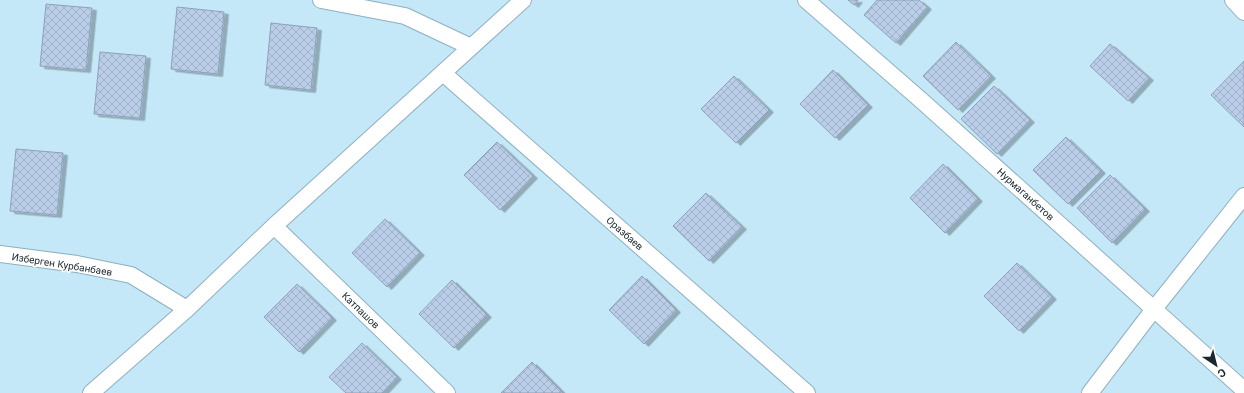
<svg xmlns="http://www.w3.org/2000/svg" width="1244" height="393" viewBox="0 0 1244 393" font-family="Roboto,sans-serif">
	<style>
		.building { fill: url(#building-cross-hatch); stroke: #8ea0ba; filter: url(#shadow) }
		.lines { fill: none; stroke-linecap: round; stroke-linejoin: round }
		.street-casing { stroke: #8eb0bf; stroke-width: 18 }
		.street { stroke: #fff; stroke-width: 16 }
		.labels { text-anchor: middle; stroke-width: 3.5; stroke-linejoin: round; paint-order: stroke }
		.street-label { font-size: 10px; fill: #1a282e; stroke: #fff }
	</style>
	<defs>
		<pattern id="building-cross-hatch" width="8" height="8" patternUnits="userSpaceOnUse"><rect width="8" height="8" fill="#bbcee9"/><path d="M0 0l8 8M0 8l8-8" fill="none" stroke="#a0b1c8"/></pattern>
		<filter id="shadow"><feDropShadow dx="4.5" dy="2.5" stdDeviation="0" flood-color="#0004"/></filter>
	</defs>
	<rect width="100%" height="100%" fill="#c4e8f8"/>
	<!-- building -->
	<path class="building" d="M 848,0 L 858,0 L 854,5 Z
		M 877,0 L 919,0 L 927,7 L 896,43 L 864,15 Z
		M 46,4 L 92,8 L 86,70 L 40,66 Z
		M 177,7 L 224,12 L 218,74 L 171,69 Z
		M 271,23 L 317,28 L 311,90 L 265,85 Z
		M 956,42 L 991,76 L 958,110 L 923,76 Z
		M 1110,44 L 1149,78 L 1128,101 L 1090,66 Z
		M 100,52 L 146,56 L 140,118 L 94,114 Z
		M 1244,61 L 1244,127 L 1211,95 Z
		M 833,70 L 868,105 L 835,138 L 800,104 Z
		M 734,76 L 769,110 L 736,143 L 701,109 Z
		M 994,86 L 1030,120 L 997,154 L 961,119 Z
		M 1066,137 L 1101,171 L 1068,204 L 1033,170 Z
		M 497,142 L 533,176 L 500,210 L 464,175 Z
		M 16,149 L 63,153 L 57,215 L 10,211 Z
		M 943,164 L 978,199 L 945,233 L 910,198 Z
		M 1110,175 L 1145,209 L 1112,243 L 1077,208 Z
		M 706,193 L 742,227 L 709,261 L 673,226 Z
		M 385,219 L 420,253 L 387,287 L 352,253 Z
		M 1017,263 L 1052,297 L 1019,331 L 984,296 Z
		M 642,276 L 676,310 L 644,344 L 609,310 Z
		M 452,280 L 487,315 L 454,348 L 419,314 Z
		M 297,284 L 332,318 L 299,352 L 264,317 Z
		M 362,343 L 397,377 L 382,393 L 346,393 L 329,377 Z
		M 532,362 L 563,393 L 501,393 Z"/>
	<g class="lines">
		<defs>
			<path id="street" d="M 321,0 L 405,16 L 471,47
				M 806,0 L 922,101 L 1244,390
				M 1233,0 L 1244,12
				M 443,73 L 807,393
				M 274,226 L 447,393
				M 0,254 L 77,264 L 131,275 L 187,309
				M 91,393 L 187,309 L 274,226 L 523,0
				M 1090,393 L 1154,309 L 1244,196"/>
		</defs>
		<!-- street casing -->
		<use href="#street" class="street-casing"/>
		<!-- street -->
		<use href="#street" class="street"/>
	</g>
	<g class="labels">
		<!-- street labels -->
		<g class="street-label">
			<text transform="translate(1026 194) rotate(42)" y="4">Нурмаганбетов</text>
			<text transform="translate(625 233) rotate(41)" y="4">Оразбаев</text>
			<text transform="translate(62 264) rotate(9)" y="4">Изберген Курбанбаев</text>
			<text transform="translate(361 310) rotate(44)" y="4">Катпашов</text>
		</g>
	</g>
	<!-- north arrow -->
	<g transform="translate(1216 365) rotate(145)" stroke="#ffffff" stroke-width="3" paint-order="stroke">
	<path d="M0-3L7 15L0 10L-7 15Z" fill="#1a282e"/>
	<text y="-6" font-size="11" font-weight="bold" text-anchor="middle" fill="#1a282e">С</text>
	</g>
</svg>
